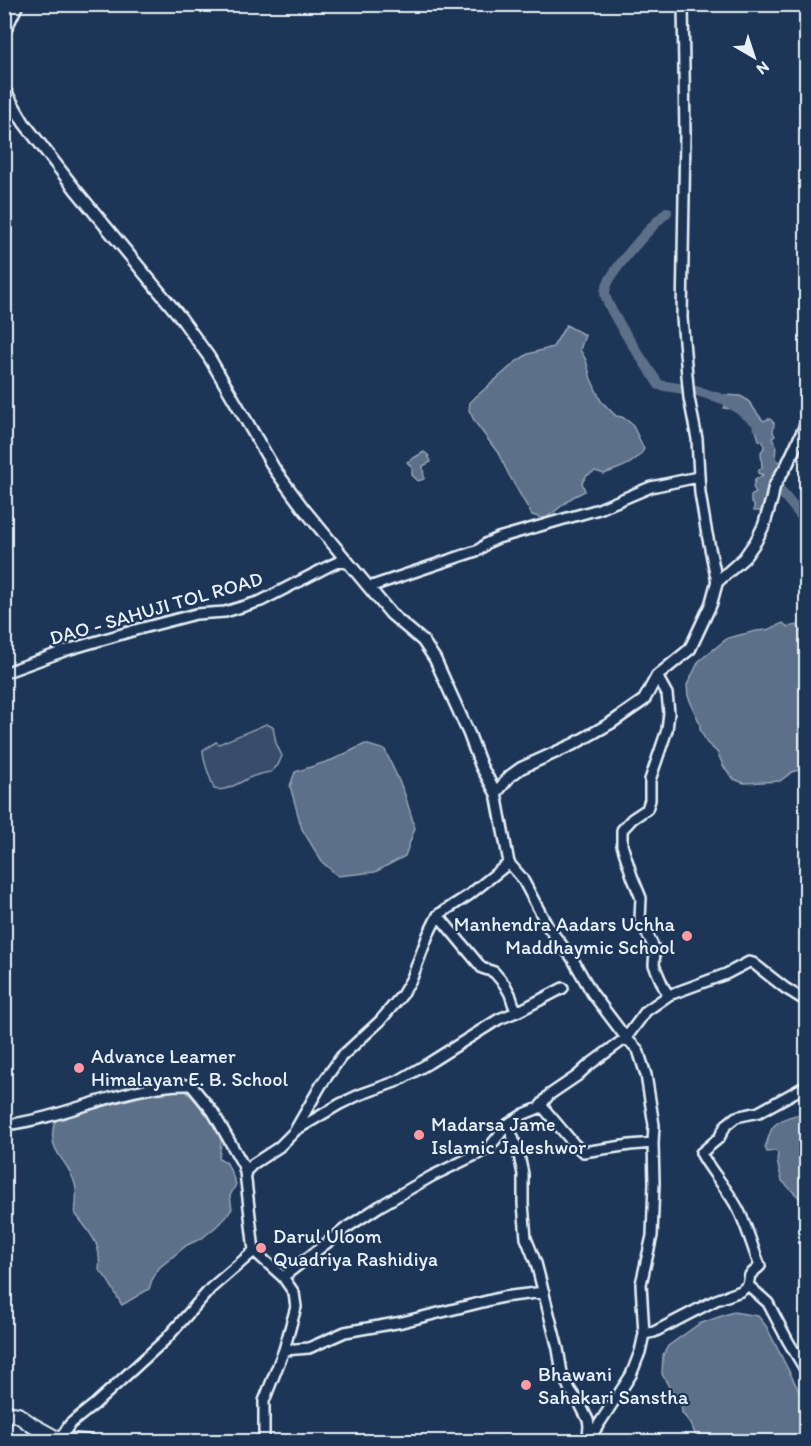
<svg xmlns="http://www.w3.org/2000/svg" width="811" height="1446" viewBox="0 0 811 1446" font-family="Itim,sans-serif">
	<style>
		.green { fill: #374d6c; stroke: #909fb2; stroke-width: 1.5 }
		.water { fill: #5d7089; stroke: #95a4b5; stroke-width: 1.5 }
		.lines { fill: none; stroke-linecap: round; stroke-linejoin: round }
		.canal { stroke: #5d7089; stroke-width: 10 }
		.minor-casing { stroke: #e8f1f8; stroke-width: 14 }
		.tertiary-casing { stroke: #e8f1f8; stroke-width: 15 }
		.primary-casing { stroke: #e8f1f8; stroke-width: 18 }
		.trunk-casing { stroke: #e8f1f8; stroke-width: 20 }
		.minor { stroke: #1d3557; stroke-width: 9 }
		.tertiary { stroke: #1d3557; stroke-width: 10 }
		.primary { stroke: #1d3557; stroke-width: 14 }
		.trunk { stroke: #1d3557; stroke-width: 15 }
		.poi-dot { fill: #ff9aa2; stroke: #1d3557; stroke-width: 2 }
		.labels { text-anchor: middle; stroke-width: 4.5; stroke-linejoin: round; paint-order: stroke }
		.street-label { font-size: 20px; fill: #e8f1f8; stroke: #1d3557 }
		.poi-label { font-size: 20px; fill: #e8f1f8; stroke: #1d3557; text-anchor: start }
	</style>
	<rect width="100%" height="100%" fill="#1d3557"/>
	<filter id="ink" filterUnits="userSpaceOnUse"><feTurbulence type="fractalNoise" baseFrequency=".0167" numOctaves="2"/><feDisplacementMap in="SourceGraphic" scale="12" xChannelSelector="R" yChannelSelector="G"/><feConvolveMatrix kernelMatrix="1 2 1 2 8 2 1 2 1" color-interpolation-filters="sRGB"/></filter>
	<g filter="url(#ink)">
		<!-- green -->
		<path class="green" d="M 266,724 L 273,727 L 276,743 L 282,756 L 278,765 L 271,772 C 267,772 249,777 247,779 C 237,784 225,792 214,789 C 210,776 203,763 203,750 L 216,742 L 219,744 Z"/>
		<!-- water -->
		<path class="water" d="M 566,325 L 585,335 L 580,350 L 586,360 L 591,379 L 601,401 L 616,416 L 622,417 L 632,424 L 644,449 C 636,464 619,468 604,474 L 595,471 L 586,476 L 582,483 L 585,491 L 573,497 L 545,519 L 532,515 L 509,475 L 498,453 L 475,422 L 469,410 L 470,402 L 517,361 L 528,354 L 553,347 Z
			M 725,395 C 729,396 736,395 740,396 C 751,399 756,415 764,421 L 768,419 L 770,419 L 774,423 L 773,432 L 775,436 L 772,438 L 776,445 L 775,459 L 782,464 C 769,479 763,490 765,511 L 754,511 L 754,505 L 751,502 L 751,496 L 756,493 L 753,487 L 755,480 L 763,475 L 758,473 L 759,470 L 762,468 L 761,452 L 764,448 L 763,441 L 759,440 C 756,430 751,412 740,409 C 737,408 728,409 724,408 L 727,401 Z
			M 424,452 L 428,455 L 431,462 L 423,466 L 424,479 L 418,481 L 412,475 L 412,468 L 407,462 Z
			M 783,623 L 788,627 L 797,625 L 806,637 L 806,768 L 792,772 L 780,781 L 744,783 L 734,779 L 724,767 L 717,752 L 707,743 L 700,729 L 700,724 L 688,696 L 687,685 L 699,661 L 728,638 L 756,631 L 767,630 Z
			M 365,744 L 385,750 L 404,792 L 415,828 L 405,856 L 375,872 L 338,876 L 322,862 L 302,829 L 290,786 L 295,772 L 332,760 Z
			M 170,1089 L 185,1091 L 192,1097 L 220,1131 L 221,1143 L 219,1158 L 227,1163 L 236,1184 L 230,1196 L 232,1209 L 218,1225 L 202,1238 L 187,1245 L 159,1268 L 152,1280 L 149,1289 L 122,1305 C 114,1293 110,1279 99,1270 C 102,1242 90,1234 75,1213 C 76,1203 78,1193 75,1184 C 68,1158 45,1152 55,1121 L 61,1118 L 150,1094 Z
			M 806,1114 L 806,1203 C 797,1197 790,1188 782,1181 L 777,1161 L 778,1153 L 775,1151 L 767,1152 L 765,1147 C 768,1141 769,1133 773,1127 C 781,1118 795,1114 806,1114 Z
			M 733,1312 L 758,1316 L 766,1326 L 800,1393 L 806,1410 L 806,1431 L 794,1441 L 698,1441 L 691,1424 L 682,1413 L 681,1403 L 672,1392 L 662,1374 L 663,1355 L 668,1346 L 699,1324 Z"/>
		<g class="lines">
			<!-- canal -->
			<path class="canal" d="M 667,212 C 653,225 605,275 605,293 C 605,307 649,369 659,385 L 697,391 L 726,400 L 756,422 L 758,427
				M 771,458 L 779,489 L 806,522"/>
			<defs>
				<path id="minor" d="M 683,4 L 685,134 L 682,318 L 689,398 L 697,439 L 700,493 L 706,529 L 717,582
					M 369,587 L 479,550 L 487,543 L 498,538 L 599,509 L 651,487 L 698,477
					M 4,673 L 67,650 L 139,629 L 196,614 L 225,612 L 261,601 L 329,566 L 338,562 L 349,563
					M 496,793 L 509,863 L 522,878 L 548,927 L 572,958 L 592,993 L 626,1038 L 638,1050 L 646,1075 L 654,1125 L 653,1143 L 654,1183 L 652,1236 L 641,1284 L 644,1334 L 640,1352 L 631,1375 L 588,1441
					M 438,915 L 482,968 L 494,972 L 505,985 L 510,994 L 514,1006 L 519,1011
					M 669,995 L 726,974 L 749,962 L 753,963 L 785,988 L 806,1001
					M 541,1105 L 574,1144 L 583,1152 L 630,1145 L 653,1143
					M 508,1124 L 518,1151 L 523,1174 L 523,1204 L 526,1238 L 536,1263 L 558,1349 L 562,1373 L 570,1390 L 580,1404 L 588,1420 L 589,1425 L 588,1439
					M 4,1125 C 68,1118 127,1083 191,1085 L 213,1112 L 243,1165 L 245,1172
					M 296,1130 L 340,1104 L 359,1095 L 398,1081 L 429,1063 L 499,1019 L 519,1011 L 563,988
					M 283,1277 L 254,1251 L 245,1172 L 253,1164 L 279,1147 L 294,1132 L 321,1085 L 341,1057 L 380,1021 L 402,995 L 412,978 L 428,935 L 438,915 L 469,895 L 509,863
					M 748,1285 L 768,1303 L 788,1341 L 806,1371
					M 644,1334 L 654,1332 L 716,1300 L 741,1291 L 748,1285 L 750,1275 L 760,1266 C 753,1249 748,1230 740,1213 C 730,1191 712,1174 701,1153 L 719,1138 L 726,1125 L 736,1117 L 759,1112 L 806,1086
					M 284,1350 L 309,1348 L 345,1332 L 402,1322 L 503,1297 L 544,1292
					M 58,1442 L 70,1424 L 95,1404 L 166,1339 L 211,1288 L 254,1251
					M 264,1442 L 264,1401 L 284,1350 L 296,1307 L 294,1293 L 283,1277 L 346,1228 L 380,1206 L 432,1176 L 488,1149 L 508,1124 L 524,1114 L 539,1108 L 549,1095 L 577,1076 L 589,1065 L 626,1038 L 646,1011 L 669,995 L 664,988 L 654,965 L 655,950 L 640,919 L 641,898 L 632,876 L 622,845 L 622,830 L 632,819 L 647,809 L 650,800 L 650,780 L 667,730 L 669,713 L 667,694 L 657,676"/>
				<path id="tertiary" d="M 4,89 L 24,123 L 75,189 L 181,318 L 209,357 L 275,470 L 303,508 L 391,614 L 423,641 L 435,659 L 469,734 L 481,766 L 496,793 L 510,776 L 521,768 L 574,744 L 611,723 L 644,700 L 657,676 L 690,649 L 711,604 L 717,582 L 744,558 L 756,541 L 764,525 L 772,498 L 774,487 L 780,476 L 787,465 L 806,424"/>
				<path id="primary" d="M 4,1412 L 18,1415 L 32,1425 L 59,1440 L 87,1442
					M 586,1442 L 589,1442"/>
				<path id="trunk" d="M 4,27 L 15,4"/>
			</defs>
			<!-- minor casing -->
			<use href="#minor" class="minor-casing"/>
			<!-- tertiary casing -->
			<use href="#tertiary" class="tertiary-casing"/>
			<!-- primary casing -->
			<use href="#primary" class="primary-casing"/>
			<!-- trunk casing -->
			<use href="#trunk" class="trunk-casing"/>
			<!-- minor -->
			<use href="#minor" class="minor"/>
			<!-- tertiary -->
			<use href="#tertiary" class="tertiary"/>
			<!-- primary -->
			<use href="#primary" class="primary"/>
			<!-- trunk -->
			<use href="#trunk" class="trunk"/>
		</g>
	</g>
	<!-- markers -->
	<g class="poi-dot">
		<circle cx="687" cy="936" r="6"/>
		<circle cx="79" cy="1068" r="6"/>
		<circle cx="419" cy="1135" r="6"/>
		<circle cx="261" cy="1248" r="6"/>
		<circle cx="526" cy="1385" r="6"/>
	</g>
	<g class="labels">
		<!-- street labels -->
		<g class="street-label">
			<text transform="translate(156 608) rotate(-16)" y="7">DAO - SAHUJI TOL ROAD</text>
		</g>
		<!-- poi labels -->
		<g class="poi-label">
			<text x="675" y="931" text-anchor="end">Manhendra Aadars Uchha<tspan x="675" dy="23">Maddhaymic School</tspan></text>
			<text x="91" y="1063">Advance Learner<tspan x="91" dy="23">Himalayan E. B. School</tspan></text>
			<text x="431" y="1131">Madarsa Jame<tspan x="431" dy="23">Islamic Jaleshwor</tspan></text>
			<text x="273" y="1243">Darul Uloom<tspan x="273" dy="23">Quadriya Rashidiya</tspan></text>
			<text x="538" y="1381">Bhawani<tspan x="538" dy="23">Sahakari Sanstha</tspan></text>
		</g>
	</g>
	<!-- margin -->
	<rect width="811" height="1446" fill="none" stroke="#1d3557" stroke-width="24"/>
	<rect x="12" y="12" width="787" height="1422" fill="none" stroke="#e8f1f8" stroke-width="2" filter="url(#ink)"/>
	<!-- north arrow -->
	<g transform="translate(754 57) rotate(141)" stroke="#1d3557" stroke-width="4.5" paint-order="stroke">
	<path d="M0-4.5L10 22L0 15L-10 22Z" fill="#e8f1f8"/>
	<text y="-9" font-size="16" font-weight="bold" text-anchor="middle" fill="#e8f1f8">N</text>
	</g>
</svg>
